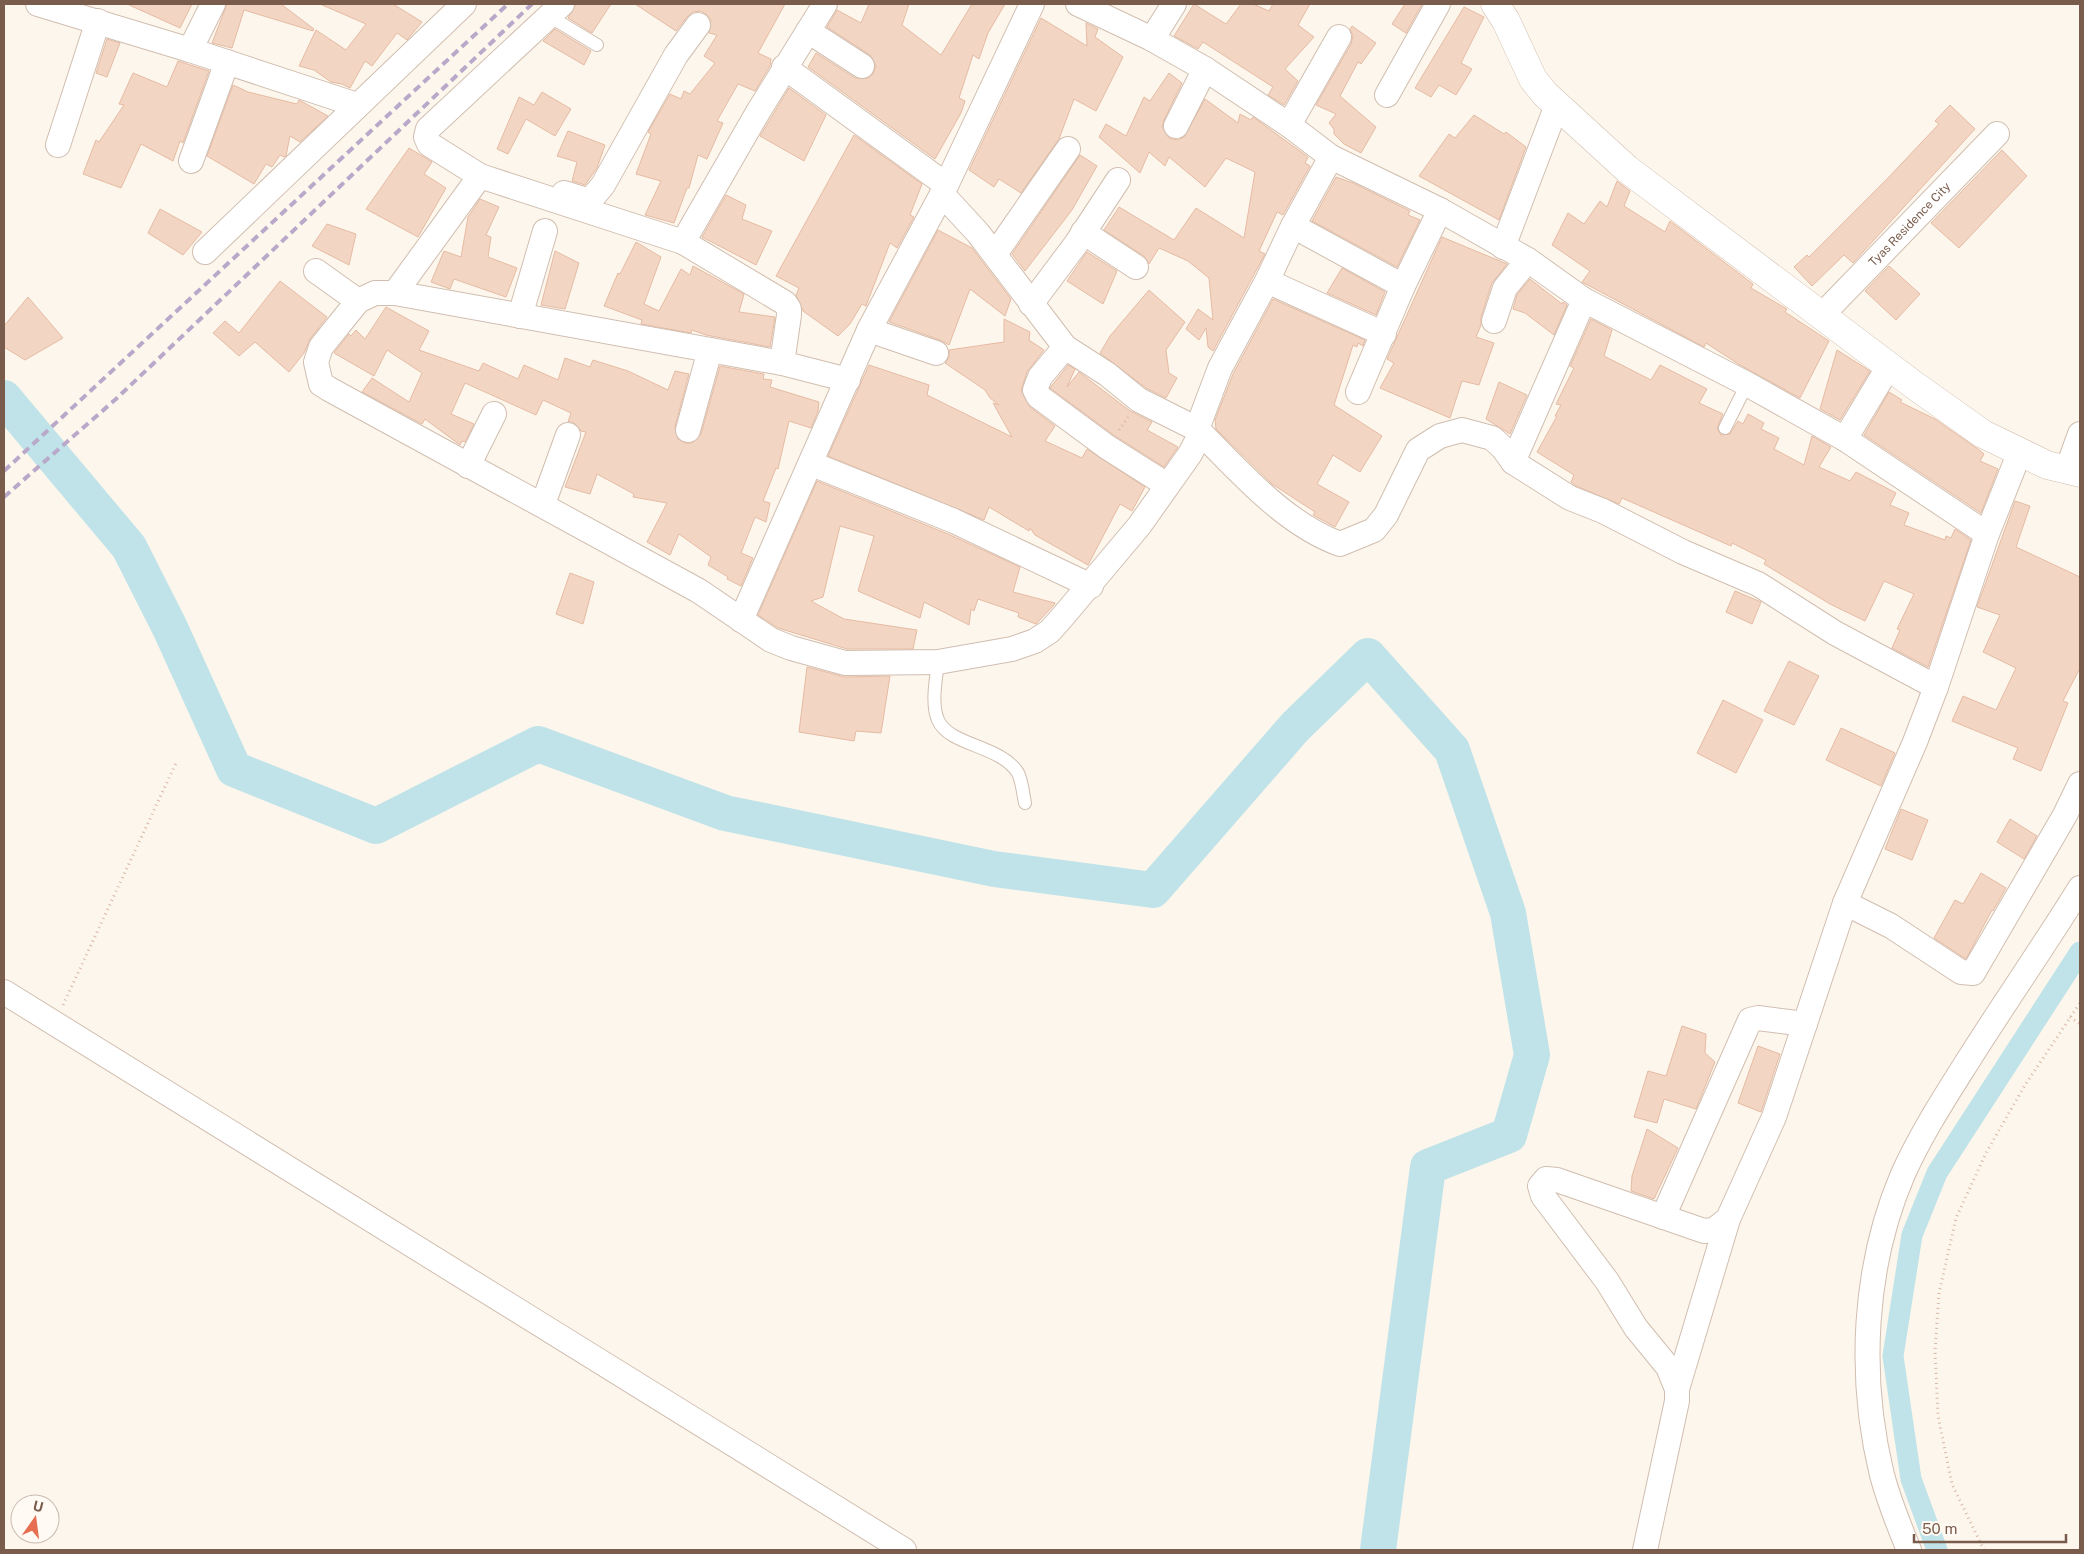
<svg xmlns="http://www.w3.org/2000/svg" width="2084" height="1554" viewBox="0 0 2084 1554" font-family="'Public Sans',sans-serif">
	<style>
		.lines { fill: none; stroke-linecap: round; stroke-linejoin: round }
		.canal { stroke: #bfe3e8; stroke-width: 21 }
		.river { stroke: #bfe3e8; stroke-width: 36 }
		.building { fill: #f3d5c3; stroke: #e6bba3 }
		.service-casing { stroke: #d1beb0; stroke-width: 14 }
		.minor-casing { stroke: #d1beb0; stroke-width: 26 }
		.tertiary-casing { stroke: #d1beb0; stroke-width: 29 }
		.path { stroke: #d9b8a5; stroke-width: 3; stroke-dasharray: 1 4; stroke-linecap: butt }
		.service { stroke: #fff; stroke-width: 12 }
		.minor { stroke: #fff; stroke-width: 24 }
		.tertiary { stroke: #fff; stroke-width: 28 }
		.rail { stroke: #b9a8c9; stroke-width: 4; stroke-dasharray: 8 5; stroke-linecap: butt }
		.labels { text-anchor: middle; stroke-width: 4.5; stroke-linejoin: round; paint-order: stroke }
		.street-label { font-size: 12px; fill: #7a5c4d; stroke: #fffaf3 }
	</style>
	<rect width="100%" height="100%" fill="#fdf6ec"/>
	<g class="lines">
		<!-- canal -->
		<path class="canal" d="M 1937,1550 L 1911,1479 L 1893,1356 L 1912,1235 L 1937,1173 L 2080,952"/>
		<!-- river -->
		<path class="river" d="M 4,398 L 129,547 L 170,628 L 234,769 L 376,826 L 538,744 L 725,813 L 994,869 L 1153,890 L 1295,727 L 1368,656 L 1452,750 L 1508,913 L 1532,1055 L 1509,1135 L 1428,1167 L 1378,1550"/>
	</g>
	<!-- building -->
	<path class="building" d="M 127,4 L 192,4 L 180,28 Z
		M 227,4 L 281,4 L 314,29 L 313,31 L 244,10 L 232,48 L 212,43 Z
		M 320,4 L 393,4 L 422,22 L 407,40 L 397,33 L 372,66 L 365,61 L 350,88 L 342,84 L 331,82 L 314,70 L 299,66 L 316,30 L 346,50 L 366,24 Z
		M 576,4 L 611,4 L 592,33 L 568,18 Z
		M 635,4 L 785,4 L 758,53 L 771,59 L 770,66 L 755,91 L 738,84 L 717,121 L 723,123 L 707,159 L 698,155 L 689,188 L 687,188 L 674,223 L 645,215 L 661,181 L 636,174 L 651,134 L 648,132 L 670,94 L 681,99 L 684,91 L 690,94 L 715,63 L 704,56 L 717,35 L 709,33 L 711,20 L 706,14 L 700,11 L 693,12 L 687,17 L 676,31 Z
		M 869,4 L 909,4 L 902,25 L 941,55 L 972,4 L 1005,4 L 988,33 L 979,59 L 973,55 L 959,98 L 965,101 L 961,113 L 935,159 L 808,67 L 816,53 L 855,78 L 868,78 L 873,74 L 876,66 L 870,55 L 827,27 L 837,10 L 861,23 Z
		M 1194,4 L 1226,24 L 1241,4 L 1253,4 L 1269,11 L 1273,4 L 1310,4 L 1298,25 L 1314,37 L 1285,69 L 1298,81 L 1284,105 L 1268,95 L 1273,87 L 1203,42 L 1198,49 L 1174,36 Z
		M 1405,4 L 1422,4 L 1406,33 L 1392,24 Z
		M 1464,7 L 1484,17 L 1461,63 L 1472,69 L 1456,95 L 1439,85 L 1431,97 L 1415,88 Z
		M 1041,18 L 1087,46 L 1086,23 L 1098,29 L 1095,37 L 1123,57 L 1096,111 L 1074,99 L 1059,139 L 1021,193 L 999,179 L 994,187 L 969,170 Z
		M 1352,26 L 1376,43 L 1361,64 L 1358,62 L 1340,96 L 1376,127 L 1361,153 L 1344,144 L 1334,134 L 1334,129 L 1329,123 L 1336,114 L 1316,105 L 1351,44 L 1353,36 L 1350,29 Z
		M 555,29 L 591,51 L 584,65 L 543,41 Z
		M 107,39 L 120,43 L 107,77 L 96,73 Z
		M 178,61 L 209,71 L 183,143 L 180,141 L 173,161 L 141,144 L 121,188 L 83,174 L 96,140 L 99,142 L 124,105 L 119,104 L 133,73 L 167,87 Z
		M 1169,73 L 1182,83 L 1164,120 L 1162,127 L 1169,138 L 1177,140 L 1184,137 L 1205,99 L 1238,123 L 1240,114 L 1251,120 L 1253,117 L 1308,157 L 1305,163 L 1310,166 L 1283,215 L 1277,212 L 1259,251 L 1265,254 L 1213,351 L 1208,347 L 1206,328 L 1199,340 L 1186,329 L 1198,309 L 1213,320 L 1209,278 L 1188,261 L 1159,248 L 1149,264 L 1144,256 L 1104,230 L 1119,207 L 1174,240 L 1196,208 L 1244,238 L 1255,172 L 1226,158 L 1205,187 L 1169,157 L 1165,166 L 1149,152 L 1140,173 L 1099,137 L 1106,124 L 1126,136 L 1144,97 L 1150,101 Z
		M 233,85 L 248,92 L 297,104 L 299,100 L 328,116 L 300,142 L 290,136 L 286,156 L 284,157 L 280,155 L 272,167 L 266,164 L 254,184 L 207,156 Z
		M 789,88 L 826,115 L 804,161 L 760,136 Z
		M 542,92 L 571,109 L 555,136 L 526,119 L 508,154 L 497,149 L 519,97 L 534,105 Z
		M 1950,105 L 1975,129 L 1853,263 L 1844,255 L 1812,286 L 1794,267 L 1807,255 L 1809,257 L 1886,180 L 1939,124 L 1935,121 Z
		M 1474,115 L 1504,134 L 1506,132 L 1526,147 L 1499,220 L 1419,176 L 1449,134 L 1455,138 Z
		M 568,131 L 605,145 L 597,168 L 585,185 L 572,181 L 577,162 L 557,156 Z
		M 854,135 L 922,184 L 910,215 L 914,217 L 897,248 L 890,243 L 866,306 L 862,304 L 850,324 L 838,336 L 803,311 L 796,295 L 799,288 L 776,276 Z
		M 409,148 L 432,162 L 424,174 L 446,188 L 418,237 L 366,209 Z
		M 2002,150 L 2027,176 L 1959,248 L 1931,223 Z
		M 1080,155 L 1097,166 L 1072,210 L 1025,271 L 1012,254 Z
		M 1336,177 L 1353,183 L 1410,211 L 1408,215 L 1420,220 L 1397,267 L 1312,221 Z
		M 1617,181 L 1630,191 L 1624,206 L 1665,232 L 1670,221 L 1753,284 L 1751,288 L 1787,309 L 1785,312 L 1829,341 L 1800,398 L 1740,365 L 1706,343 L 1704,347 L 1582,282 L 1590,271 L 1552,245 L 1568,213 L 1584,224 L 1600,201 L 1607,207 Z
		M 726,195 L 746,205 L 742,219 L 772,231 L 756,265 L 702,237 Z
		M 480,199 L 499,207 L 486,235 L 491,237 L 488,257 L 517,268 L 506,297 L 454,279 L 450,289 L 431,282 L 444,251 L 461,257 L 468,217 Z
		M 160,209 L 202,232 L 183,255 L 148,233 Z
		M 327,224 L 356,234 L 349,265 L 312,246 Z
		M 938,230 L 972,248 L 1011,299 L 1005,316 L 970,289 L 949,345 L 940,340 L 889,322 Z
		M 1442,237 L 1507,264 L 1492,283 L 1481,317 L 1481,325 L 1476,337 L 1494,343 L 1479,385 L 1462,381 L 1450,418 L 1380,388 L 1394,363 L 1387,359 Z
		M 636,242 L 661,257 L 644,304 L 659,311 L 681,269 L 690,275 L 693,266 L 744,294 L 739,312 L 775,317 L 770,347 L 706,335 L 692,330 L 691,333 L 641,324 L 642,320 L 604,306 L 618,273 L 620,274 Z
		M 555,251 L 579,263 L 565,309 L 541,305 Z
		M 1087,252 L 1117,271 L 1103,304 L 1067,281 Z
		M 1889,266 L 1920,294 L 1896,320 L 1865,291 Z
		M 1342,268 L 1385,292 L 1376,315 L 1327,293 Z
		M 1530,279 L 1562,304 L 1563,302 L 1567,305 L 1554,335 L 1525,313 L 1513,309 L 1517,295 Z
		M 280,281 L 327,317 L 310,339 L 304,353 L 289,372 L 255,342 L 239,356 L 213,333 L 225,321 L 239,333 Z
		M 1149,290 L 1185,322 L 1166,350 L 1169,373 L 1177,378 L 1166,398 L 1146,388 L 1100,353 L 1110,336 Z
		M 28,297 L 63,338 L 25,360 L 4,347 L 4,326 Z
		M 1273,299 L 1365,340 L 1363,346 L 1358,343 L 1357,347 L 1353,345 L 1334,405 L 1382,436 L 1360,472 L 1333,455 L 1317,484 L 1349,502 L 1335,527 L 1313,515 L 1315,512 L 1272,484 L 1216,429 L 1215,420 L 1233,374 Z
		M 386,307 L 429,331 L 419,350 L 479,371 L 483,363 L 518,379 L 524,365 L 558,380 L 565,358 L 590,367 L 593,360 L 628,371 L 668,390 L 675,371 L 689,374 L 675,427 L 678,439 L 685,443 L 692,443 L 701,434 L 720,366 L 764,374 L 763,379 L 772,380 L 770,387 L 819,402 L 818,411 L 811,428 L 789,421 L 778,469 L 776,468 L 763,501 L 770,503 L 766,522 L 755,517 L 741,553 L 753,558 L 741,586 L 727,579 L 728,577 L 708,565 L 711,557 L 679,534 L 670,555 L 647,542 L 667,503 L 633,497 L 634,494 L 597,474 L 590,494 L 565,487 L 586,432 L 581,431 L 573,422 L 568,422 L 571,413 L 543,400 L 536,415 L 465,383 L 451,414 L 474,424 L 465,442 L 462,441 L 460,445 L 425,419 L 422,424 L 362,392 L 372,378 L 409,402 L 422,373 L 387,350 L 374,376 L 334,353 L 349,334 L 351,336 L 356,330 L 365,339 Z
		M 1004,319 L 1030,332 L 1029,340 L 1044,350 L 1027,372 L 1021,390 L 1030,407 L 1055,426 L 1045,441 L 1082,458 L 1087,449 L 1145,487 L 1132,511 L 1120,504 L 1088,565 L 1035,535 L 1030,528 L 1029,531 L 989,507 L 984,520 L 828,456 L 869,365 L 929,385 L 927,395 L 1012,437 L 993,403 L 999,405 L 990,398 L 985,390 L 945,363 L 949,357 L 949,350 L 1004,342 Z
		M 1591,319 L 1612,330 L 1604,356 L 1651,380 L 1660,365 L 1707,389 L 1699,403 L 1723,414 L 1717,428 L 1721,435 L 1730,434 L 1738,421 L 1743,424 L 1748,414 L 1764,423 L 1761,429 L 1779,438 L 1774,449 L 1804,465 L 1812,436 L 1831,447 L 1819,467 L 1850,481 L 1856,472 L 1896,493 L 1890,505 L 1909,513 L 1904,525 L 1945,540 L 1946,536 L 1951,538 L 1955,529 L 1971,540 L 1928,667 L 1892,648 L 1900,630 L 1897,629 L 1914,594 L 1884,581 L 1865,621 L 1830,604 L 1764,564 L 1766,560 L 1732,543 L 1731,546 L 1622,498 L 1619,504 L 1576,486 L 1571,482 L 1574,475 L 1537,452 L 1557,416 L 1555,416 L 1561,405 L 1556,404 L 1574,368 L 1570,366 Z
		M 1837,350 L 1870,371 L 1840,420 L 1820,409 Z
		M 1068,365 L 1075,369 L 1067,387 L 1079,372 L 1130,411 L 1152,422 L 1147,430 L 1178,447 L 1164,467 L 1115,436 L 1050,388 Z
		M 1499,382 L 1527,395 L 1510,434 L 1486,419 Z
		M 1889,392 L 1902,400 L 1900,402 L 1935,419 L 1978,449 L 1984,454 L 1980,461 L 1998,469 L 1981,513 L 1864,435 Z
		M 817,481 L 948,534 L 1020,567 L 1013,592 L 1055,603 L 1054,605 L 1036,624 L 1018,617 L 1019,613 L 978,599 L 974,611 L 971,609 L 969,625 L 924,602 L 920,618 L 858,591 L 874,536 L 840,526 L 823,597 L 811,601 L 844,619 L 917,630 L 913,649 L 847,649 L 778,628 L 758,615 Z
		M 2015,501 L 2030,506 L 2016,547 L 2080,577 L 2080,668 L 2063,701 L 2068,703 L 2041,771 L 2013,759 L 2018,748 L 1952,721 L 1963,696 L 1996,710 L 2016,668 L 1983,652 L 2000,615 L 1977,607 Z
		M 570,573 L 594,582 L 583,624 L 556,614 Z
		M 1735,591 L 1761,602 L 1752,624 L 1726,612 Z
		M 1789,661 L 1819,676 L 1794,725 L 1764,711 Z
		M 807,667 L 845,677 L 890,676 L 881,733 L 856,731 L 854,741 L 799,732 Z
		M 1723,700 L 1763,720 L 1736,773 L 1697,753 Z
		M 1841,728 L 1895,753 L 1881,786 L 1826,760 Z
		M 1901,809 L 1928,820 L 1912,860 L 1885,849 Z
		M 2010,819 L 2037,836 L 2024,859 L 1997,842 Z
		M 1981,873 L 2006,888 L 1993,911 L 1992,910 L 1966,959 L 1934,938 L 1955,900 L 1963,904 Z
		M 1682,1026 L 1706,1034 L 1705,1053 L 1715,1062 L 1696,1109 L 1664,1099 L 1657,1123 L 1634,1117 L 1648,1071 L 1666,1076 Z
		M 1758,1046 L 1780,1054 L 1761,1112 L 1738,1103 Z
		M 1647,1129 L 1678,1148 L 1654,1199 L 1631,1191 L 1632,1176 Z"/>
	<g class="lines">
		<defs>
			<path id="service" d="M 549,16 L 597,45
				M 1725,428 L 1747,384
				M 938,662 C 936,679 931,704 938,720 C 949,746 1001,745 1018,773 C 1022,781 1023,793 1025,803"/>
			<g id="minor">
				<path d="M 38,4 L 190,50 L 213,4"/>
				<path d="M 562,4 L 428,129 L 426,137 L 429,144 L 480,176 L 683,242 L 758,112 L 825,4"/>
				<path d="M 1078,4 L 1152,39 L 1205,69 L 1289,125 L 1331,157 L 1440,210 L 1528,260 L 1584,300 L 1747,384 L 1845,439 L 1987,534"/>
				<path d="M 808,31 L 862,66"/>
				<path d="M 1152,39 L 1174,4"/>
				<path d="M 190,50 L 357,105"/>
				<path d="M 784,67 L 945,184"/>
				<path d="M 1387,95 L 1438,4"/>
				<path d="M 1289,125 L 1339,37"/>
				<path d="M 1176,126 L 1205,69"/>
				<path d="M 58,145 L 98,21"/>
				<path d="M 191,161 L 227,62"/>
				<path d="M 564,193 L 586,200 L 593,197 L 603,185 L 676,55 L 698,25"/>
				<path d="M 942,194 L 978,233 L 1065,347 L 1107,374 L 1139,400 L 1197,429"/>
				<path d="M 1293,226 L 1403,286"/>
				<path d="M 1083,232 L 1136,267"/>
				<path d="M 683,242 L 785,303 L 789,309 L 789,315 L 782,363"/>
				<path d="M 1503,247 L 1557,105"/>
				<path d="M 205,252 L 464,4"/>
				<path d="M 995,254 L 1068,149"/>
				<path d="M 316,271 L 358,301"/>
				<path d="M 1267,281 L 1384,334"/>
				<path d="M 395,293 L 480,176"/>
				<path d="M 1031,304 L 1076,244 L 1118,180"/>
				<path id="s1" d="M 1822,315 L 1997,134"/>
				<path d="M 520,316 L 545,231"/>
				<path d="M 1494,321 L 1505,288 L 1528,260"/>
				<path d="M 869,330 L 936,353"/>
				<path d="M 1065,347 L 1040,377 L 1035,390 L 1038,396 L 1107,447 L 1167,485"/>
				<path d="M 848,380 L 782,363 L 395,293 L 375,293 L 358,301 L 321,347 L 316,362 L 321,384 L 329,389 L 699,591 L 771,640 L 791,648 L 845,663 L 938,662 L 1012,649 L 1035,641 L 1050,631 L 1065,614 L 1139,526 L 1190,454 L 1201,433 L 1197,429 L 1220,368 L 1267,281 L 1293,226 L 1331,157"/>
				<path d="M 1358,392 L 1403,286 L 1440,210"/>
				<path d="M 688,430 L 710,350"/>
				<path d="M 1201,433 C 1241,473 1285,524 1340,544 L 1374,530 L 1386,515 L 1418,450 L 1440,436 L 1462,430 L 1492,438 L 1503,448 L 1513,462 L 1570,498 L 1603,511 L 1683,552 L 1758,584 L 1835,633 L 1936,687"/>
				<path d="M 1845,439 L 1889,366"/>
				<path d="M 1513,462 L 1584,300"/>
				<path d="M 812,464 L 954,521 L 1091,586"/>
				<path d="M 468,466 L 494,414"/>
				<path d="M 2067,470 L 2080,434"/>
				<path d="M 543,504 L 568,435"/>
				<path d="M 741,620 L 869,330 L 942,194 L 1032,4"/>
				<path d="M 1845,903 L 1891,926 L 1961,972 L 1973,973 L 2065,815 L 2080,784"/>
				<path d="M 4,992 L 904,1550"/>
				<path d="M 1663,1217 L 1750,1020 L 1758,1018 L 1805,1024"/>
				<path d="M 1677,1389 L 1728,1219"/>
				<path d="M 1645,1550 L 1677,1401 L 1677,1389 L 1668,1367 L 1636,1328 L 1607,1281 L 1543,1196 L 1540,1186 L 1546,1179 L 1557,1180 L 1704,1231 L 1714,1230 L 1728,1219 L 1774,1117 L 1845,903 L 1915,742 L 1936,687 L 1987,534 L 2019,454"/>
				<path d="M 1909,1550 C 1899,1526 1889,1501 1882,1475 C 1858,1377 1863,1267 1903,1174 C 1921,1134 1945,1097 1969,1059 C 2005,1002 2044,946 2080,888"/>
			</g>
			<path id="tertiary" d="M 1495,4 L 1506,21 L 1533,79 L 1545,94 L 1627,169 L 1914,385 L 1983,434 L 2047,465 L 2080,473"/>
		</defs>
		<!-- service casing -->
		<use href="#service" class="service-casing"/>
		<!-- minor casing -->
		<use href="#minor" class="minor-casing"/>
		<!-- tertiary casing -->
		<use href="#tertiary" class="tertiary-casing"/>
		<!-- path -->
		<path class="path" d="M 1119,430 L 1128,417
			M 63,1005 L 176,763
			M 2070,1017 L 2080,1024
			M 1984,1550 L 1952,1484 L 1938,1416 L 1935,1351 L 1939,1293 L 1956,1218 L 1986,1153 L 2025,1085 L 2080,1003"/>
		<!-- service -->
		<use href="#service" class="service"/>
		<!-- minor -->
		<use href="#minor" class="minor"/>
		<!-- tertiary -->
		<use href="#tertiary" class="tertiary"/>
		<!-- rail -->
		<path class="rail" d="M 4,471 L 508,4
			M 4,497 L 116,399 L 532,4"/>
	</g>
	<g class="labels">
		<!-- street labels -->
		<g class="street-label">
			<text dy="4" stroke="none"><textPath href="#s1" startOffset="126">Tyas Residence City</textPath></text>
		</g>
	</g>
	<!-- border -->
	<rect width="2084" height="1554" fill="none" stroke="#7a5c4d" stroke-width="10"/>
	<!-- north arrow -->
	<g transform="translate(35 1519) rotate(14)"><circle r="24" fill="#fffaf3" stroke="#cabbb1"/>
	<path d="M0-4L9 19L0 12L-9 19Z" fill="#e76f51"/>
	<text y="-8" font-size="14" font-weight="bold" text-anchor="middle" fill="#7a5c4d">U</text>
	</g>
	<!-- scale -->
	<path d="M1914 1534v8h152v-8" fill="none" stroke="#7a5c4d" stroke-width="2.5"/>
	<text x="1922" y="1534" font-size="15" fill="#7a5c4d" stroke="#fffaf3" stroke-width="4" paint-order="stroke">50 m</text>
</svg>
